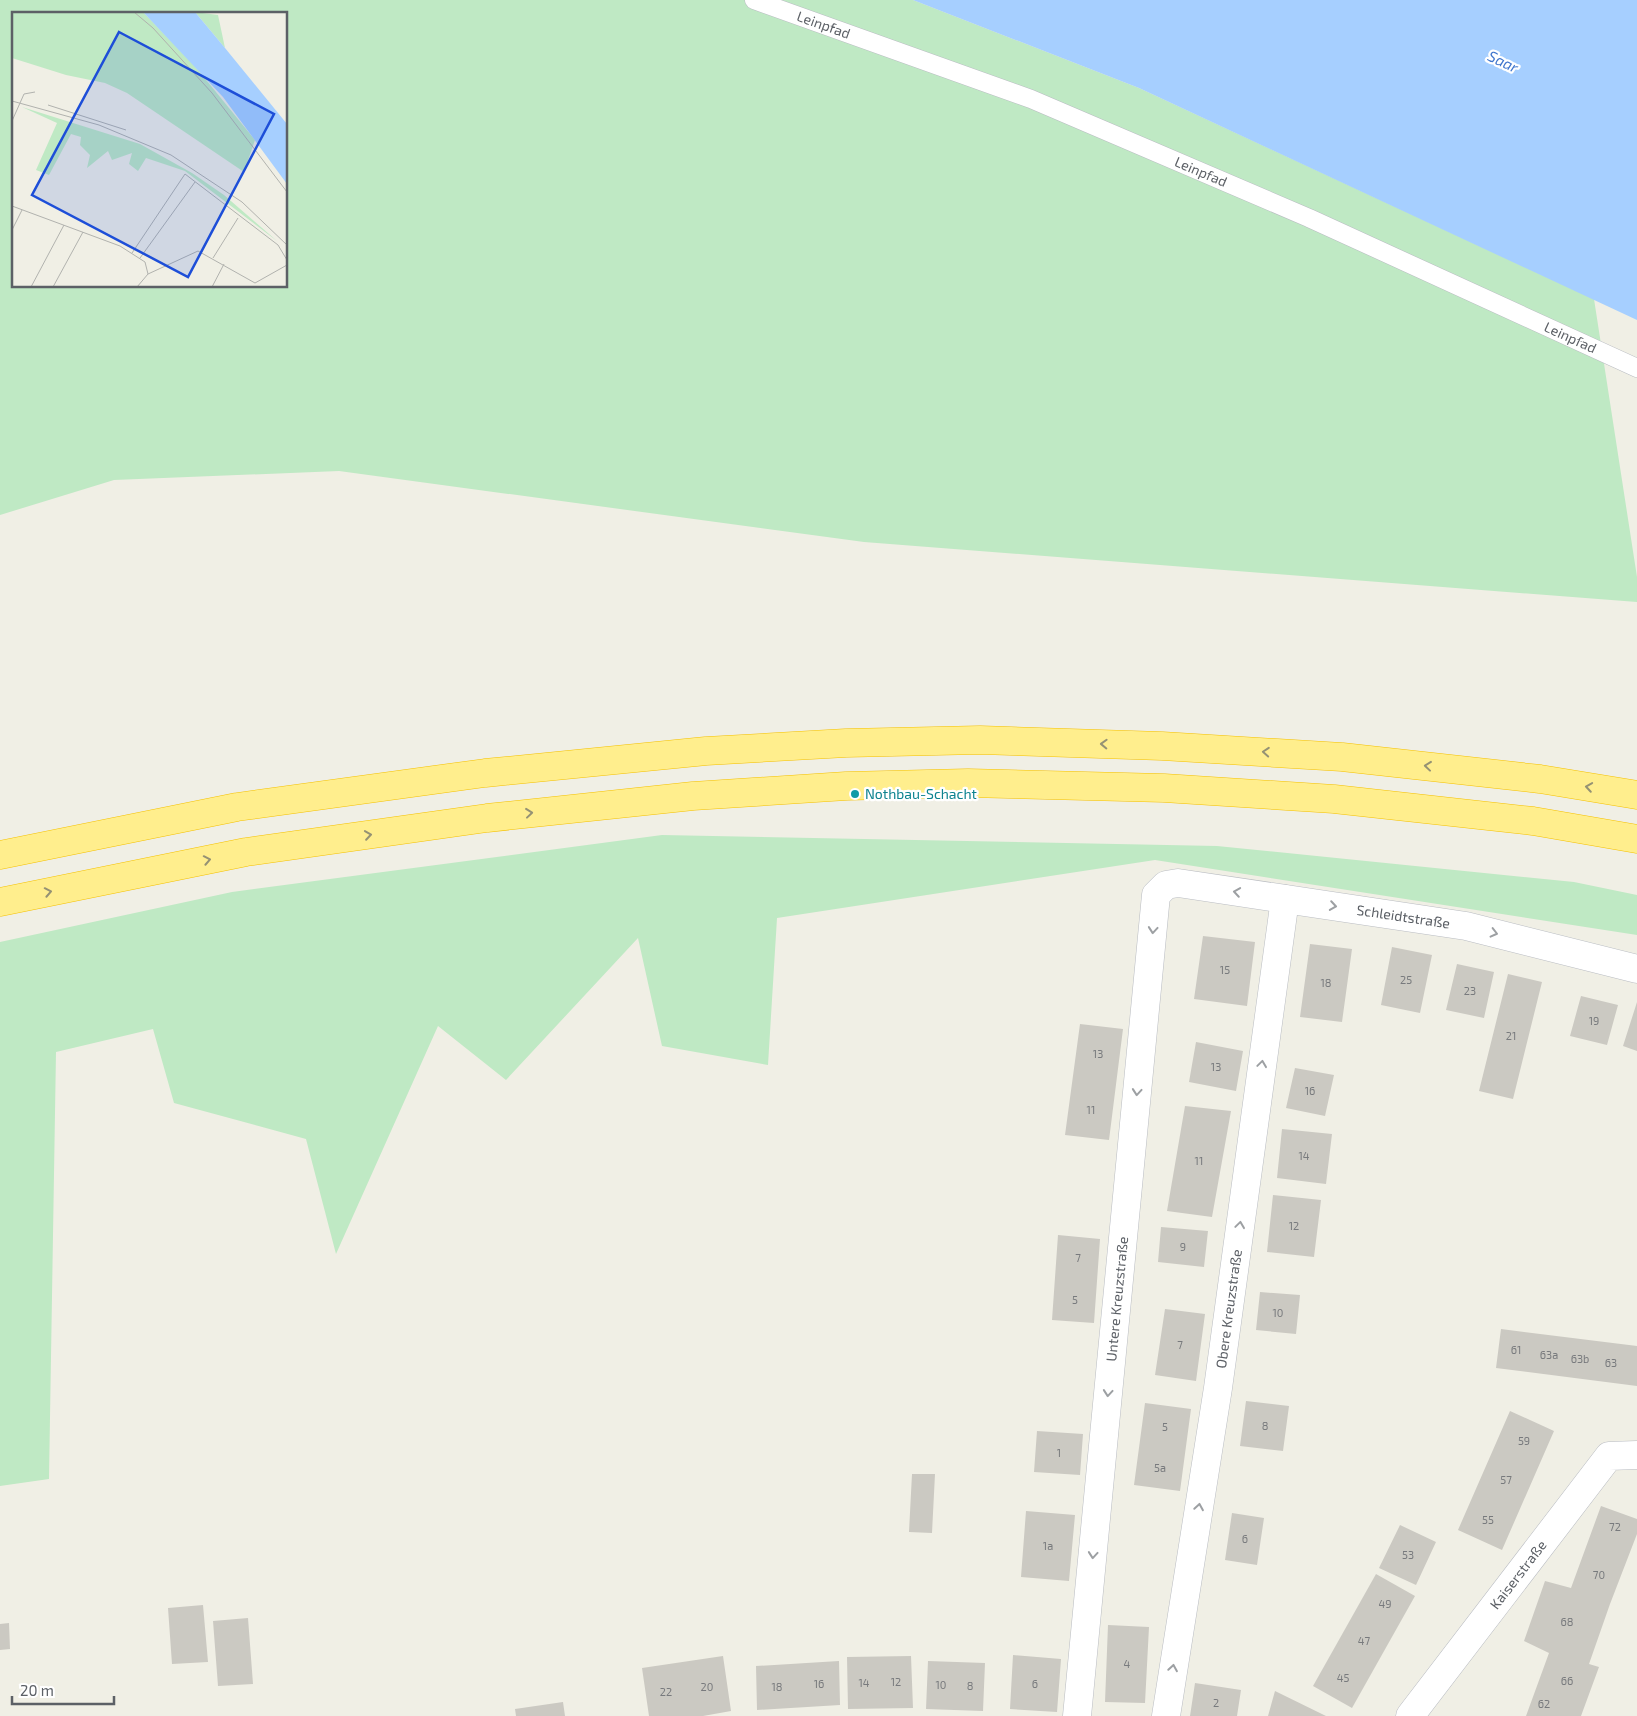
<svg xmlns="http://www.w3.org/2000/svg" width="1637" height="1716" viewBox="0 0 1637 1716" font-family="'Exo 2',sans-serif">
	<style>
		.green { fill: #bfe9c4; fill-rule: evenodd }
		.water { fill: #a6cfff }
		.building { fill: #cbc9c2 }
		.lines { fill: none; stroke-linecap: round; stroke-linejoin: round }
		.lane-casing { stroke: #b9bcc2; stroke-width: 19 }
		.street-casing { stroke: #b9bcc2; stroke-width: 29 }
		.highway-casing { stroke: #f5c100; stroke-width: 29 }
		.lane { stroke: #fff; stroke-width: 18 }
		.street { stroke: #fff; stroke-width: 28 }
		.highway { stroke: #ffee8d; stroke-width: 28 }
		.oneway { stroke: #959274 }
		.oneway2 { stroke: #9da0a3 }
		.culture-dot { fill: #0f9aa8; stroke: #fff; stroke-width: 2 }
		.labels { text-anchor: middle; stroke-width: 4.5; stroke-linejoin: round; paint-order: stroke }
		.number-label { font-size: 11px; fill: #787a7d }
		.street-label { font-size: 14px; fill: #5c6066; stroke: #fff }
		.culture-label { font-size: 14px; fill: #0d838f; stroke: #fff; text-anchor: start }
		.water-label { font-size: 15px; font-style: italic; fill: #3e75cd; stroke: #fff }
		.inset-road { fill: none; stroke: #b1b2ae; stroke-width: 1 }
		.view { fill: #1d4ed8; fill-opacity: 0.15; stroke: #1d4ed8; stroke-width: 2.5 }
		.inset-edge { fill: none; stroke: #5c6066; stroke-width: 2.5 }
	</style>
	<rect width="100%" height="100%" fill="#f0efe5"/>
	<!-- green -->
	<path class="green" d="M 0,0 L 913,0 L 1139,88 L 1594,299 L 1637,577 L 1637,602 L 864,542 L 339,471 L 114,480 L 0,515 ZM 14,14 L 286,14 L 286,286 L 14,286 Z
		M 662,835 L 1217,846 L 1574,882 L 1637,895 L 1637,935 L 1155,860 L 777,918 L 768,1065 L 662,1046 L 638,938 L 506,1080 L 438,1026 L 336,1254 L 306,1139 L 174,1103 L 153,1029 L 56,1052 L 49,1479 L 0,1486 L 0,942 L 232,892 Z"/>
	<!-- water -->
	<path class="water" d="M 913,0 L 1637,0 L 1637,320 L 1139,88 Z"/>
	<!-- building -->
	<path class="building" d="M 1203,936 L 1255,942 L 1247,1006 L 1194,999 Z
		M 1310,944 L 1352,949 L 1342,1022 L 1300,1017 Z
		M 1392,947 L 1432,955 L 1420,1013 L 1381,1005 Z
		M 1457,964 L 1494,972 L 1484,1018 L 1446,1010 Z
		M 1508,974 L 1542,982 L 1513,1099 L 1479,1091 Z
		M 1581,996 L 1618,1005 L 1607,1045 L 1570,1036 Z
		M 1637,1002 L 1637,1051 L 1623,1046 Z
		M 1080,1024 L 1123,1029 L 1109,1140 L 1065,1135 Z
		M 1196,1042 L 1243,1051 L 1236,1091 L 1189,1082 Z
		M 1295,1068 L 1334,1075 L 1325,1116 L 1286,1108 Z
		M 1185,1106 L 1231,1111 L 1212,1217 L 1167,1211 Z
		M 1282,1129 L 1332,1134 L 1326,1184 L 1277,1178 Z
		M 1273,1195 L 1321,1200 L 1314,1257 L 1267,1252 Z
		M 1161,1227 L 1208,1231 L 1204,1267 L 1158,1262 Z
		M 1058,1235 L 1100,1239 L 1094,1323 L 1052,1320 Z
		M 1260,1292 L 1300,1295 L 1296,1334 L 1256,1330 Z
		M 1165,1309 L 1205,1314 L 1196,1381 L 1155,1375 Z
		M 1501,1329 L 1637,1346 L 1637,1386 L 1496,1368 Z
		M 1246,1401 L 1289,1406 L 1283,1451 L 1240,1446 Z
		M 1145,1403 L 1191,1409 L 1180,1491 L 1134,1485 Z
		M 1510,1411 L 1554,1431 L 1502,1550 L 1458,1530 Z
		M 1037,1431 L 1083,1434 L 1080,1475 L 1034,1472 Z
		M 912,1474 L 935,1474 L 932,1533 L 909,1532 Z
		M 1601,1506 L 1637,1519 L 1637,1534 L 1610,1604 L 1589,1664 L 1599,1667 L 1581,1716 L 1526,1716 L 1549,1653 L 1524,1641 L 1545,1581 L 1571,1588 Z
		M 1026,1511 L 1075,1515 L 1069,1581 L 1021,1577 Z
		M 1232,1513 L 1264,1518 L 1257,1565 L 1225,1560 Z
		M 1400,1525 L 1436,1542 L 1416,1585 L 1379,1568 Z
		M 1376,1574 L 1415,1596 L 1352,1708 L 1313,1686 Z
		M 203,1605 L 208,1662 L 172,1664 L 168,1608 Z
		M 248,1618 L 253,1684 L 218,1686 L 213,1621 Z
		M 9,1623 L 10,1649 L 0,1650 L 0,1624 Z
		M 1108,1625 L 1149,1627 L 1145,1703 L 1105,1702 Z
		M 1013,1655 L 1061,1659 L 1057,1712 L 1010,1709 Z
		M 723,1656 L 731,1711 L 703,1716 L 649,1716 L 642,1668 Z
		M 911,1656 L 913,1708 L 848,1709 L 847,1657 Z
		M 839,1661 L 840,1705 L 757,1710 L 756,1666 Z
		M 928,1661 L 985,1663 L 983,1711 L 926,1709 Z
		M 1195,1683 L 1241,1690 L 1237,1716 L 1190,1716 Z
		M 1275,1691 L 1326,1716 L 1268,1716 Z
		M 563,1702 L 565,1716 L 516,1716 L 515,1709 Z"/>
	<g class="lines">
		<defs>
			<g id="lane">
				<path id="s1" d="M 754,0 L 1031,99 L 1309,218 L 1637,368"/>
			</g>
			<g id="street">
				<path id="s2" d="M 1077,1716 L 1156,895 L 1166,885 L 1178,883 L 1466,926 L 1637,969"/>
				<path id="s3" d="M 1166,1716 L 1218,1388 L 1285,899"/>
				<path id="s4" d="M 1410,1716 L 1609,1456 L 1637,1455"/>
			</g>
			<path id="highway" d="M 0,855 L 237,807 L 485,773 L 706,751 L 846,743 L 980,740 L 1162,746 L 1342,757 L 1540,779 L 1637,795
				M 0,902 L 246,852 L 487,818 L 693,796 L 846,786 L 968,783 L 1164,788 L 1334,799 L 1533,821 L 1637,839"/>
		</defs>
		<!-- lane casing -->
		<use href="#lane" class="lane-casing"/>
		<!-- street casing -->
		<use href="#street" class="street-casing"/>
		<!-- highway casing -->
		<use href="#highway" class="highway-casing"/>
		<!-- lane -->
		<use href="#lane" class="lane"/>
		<!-- street -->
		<use href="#street" class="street"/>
		<!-- highway -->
		<use href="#highway" class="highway"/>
	</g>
	<!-- one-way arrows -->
	<defs><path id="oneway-chevron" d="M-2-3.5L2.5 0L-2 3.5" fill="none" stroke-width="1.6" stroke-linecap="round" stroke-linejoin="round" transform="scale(1.25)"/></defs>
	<g class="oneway">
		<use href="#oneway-chevron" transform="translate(1104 744) rotate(-178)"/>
		<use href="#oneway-chevron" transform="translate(1266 752) rotate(-176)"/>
		<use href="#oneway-chevron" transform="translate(1428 766) rotate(-174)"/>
		<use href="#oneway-chevron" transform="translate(1589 787) rotate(-171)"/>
		<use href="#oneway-chevron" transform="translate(529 813) rotate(-6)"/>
		<use href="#oneway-chevron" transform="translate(368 835) rotate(-8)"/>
		<use href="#oneway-chevron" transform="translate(207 860) rotate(-11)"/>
		<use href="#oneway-chevron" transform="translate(48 892) rotate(-11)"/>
	</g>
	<g class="oneway2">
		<use href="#oneway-chevron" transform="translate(1237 892) rotate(-171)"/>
		<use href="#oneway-chevron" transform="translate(1333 906) rotate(9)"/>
		<use href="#oneway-chevron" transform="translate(1153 930) rotate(95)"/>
		<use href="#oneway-chevron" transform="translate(1494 933) rotate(14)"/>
		<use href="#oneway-chevron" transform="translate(1262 1064) rotate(-82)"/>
		<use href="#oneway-chevron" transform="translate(1137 1092) rotate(95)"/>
		<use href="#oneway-chevron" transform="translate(1240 1225) rotate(-82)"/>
		<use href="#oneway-chevron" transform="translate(1108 1393) rotate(95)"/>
		<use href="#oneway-chevron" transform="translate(1199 1507) rotate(-81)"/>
		<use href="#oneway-chevron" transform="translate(1093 1555) rotate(95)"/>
		<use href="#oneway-chevron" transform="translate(1173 1668) rotate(-81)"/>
	</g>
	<!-- markers -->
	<circle class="culture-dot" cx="855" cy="794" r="5"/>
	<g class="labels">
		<!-- number labels -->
		<g class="number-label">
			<text x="1225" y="974">15</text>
			<text x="1406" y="984">25</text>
			<text x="1326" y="987">18</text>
			<text x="1470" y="995">23</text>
			<text x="1594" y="1025">19</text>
			<text x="1511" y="1040">21</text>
			<text x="1098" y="1058">13</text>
			<text x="1216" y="1071">13</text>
			<text x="1310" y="1095">16</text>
			<text x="1091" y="1114">11</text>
			<text x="1304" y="1160">14</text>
			<text x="1199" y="1165">11</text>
			<text x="1294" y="1230">12</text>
			<text x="1183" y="1251">9</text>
			<text x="1078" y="1262">7</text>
			<text x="1075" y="1304">5</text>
			<text x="1278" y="1317">10</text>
			<text x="1180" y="1349">7</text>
			<text x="1516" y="1354">61</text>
			<text x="1549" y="1359">63a</text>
			<text x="1580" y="1363">63b</text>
			<text x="1611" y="1367">63</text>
			<text x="1265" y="1430">8</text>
			<text x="1165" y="1431">5</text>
			<text x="1524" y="1445">59</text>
			<text x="1059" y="1457">1</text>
			<text x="1160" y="1472">5a</text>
			<text x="1506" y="1484">57</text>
			<text x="1488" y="1524">55</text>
			<text x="1615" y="1531">72</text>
			<text x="1245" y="1543">6</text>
			<text x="1048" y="1550">1a</text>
			<text x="1408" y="1559">53</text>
			<text x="1599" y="1579">70</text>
			<text x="1385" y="1608">49</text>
			<text x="1567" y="1626">68</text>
			<text x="1364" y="1645">47</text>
			<text x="1127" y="1668">4</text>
			<text x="1343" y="1682">45</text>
			<text x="1567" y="1685">66</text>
			<text x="896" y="1686">12</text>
			<text x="864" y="1687">14</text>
			<text x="819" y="1688">16</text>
			<text x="1035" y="1688">6</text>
			<text x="941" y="1689">10</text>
			<text x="970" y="1690">8</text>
			<text x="707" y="1691">20</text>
			<text x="777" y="1691">18</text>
			<text x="666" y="1696">22</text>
			<text x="1216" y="1707">2</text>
			<text x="1544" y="1708">62</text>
		</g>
		<!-- street labels -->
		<g class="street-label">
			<text dy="5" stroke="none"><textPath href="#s1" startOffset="74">Leinpfad</textPath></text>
			<text dy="5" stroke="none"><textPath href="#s1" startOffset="479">Leinpfad</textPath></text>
			<text dy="5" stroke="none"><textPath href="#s1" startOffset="884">Leinpfad</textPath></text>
			<text dy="5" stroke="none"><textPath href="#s2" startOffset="1079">Schleidtstraße</textPath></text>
			<text dy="5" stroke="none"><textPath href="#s2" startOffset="419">Untere Kreuzstraße</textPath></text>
			<text dy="5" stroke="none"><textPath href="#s3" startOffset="412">Obere Kreuzstraße</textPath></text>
			<text dy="5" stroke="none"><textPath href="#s4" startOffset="178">Kaiserstraße</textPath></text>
		</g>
		<!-- culture labels -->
		<g class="culture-label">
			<text x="865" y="799">Nothbau-Schacht</text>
		</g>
		<!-- water labels -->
		<g class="water-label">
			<text transform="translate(1503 62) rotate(25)" y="5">Saar</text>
		</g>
	</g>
	<!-- overview -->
	<g transform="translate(12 12)">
		<rect width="275" height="275" fill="#f0efe5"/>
		<path d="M 0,0 L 131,0 L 182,53 L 243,128 L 232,160 L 115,81 L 93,71 L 54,63 L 0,46 ZM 183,0 L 206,3 L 213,36 ZM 10,95 L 128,132 L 180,161 L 212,183 L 265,229 L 173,159 L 134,146 L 126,159 L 117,152 L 120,141 L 100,148 L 96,139 L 75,156 L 78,143 L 68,133 L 69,125 L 59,122 L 37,163 L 24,158 L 45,111 Z" fill="#bfe9c4"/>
		<path d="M 131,0 L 183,0 L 213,36 L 275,112 L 275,172 L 211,85 Z" fill="#a6cfff"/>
		<path class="inset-road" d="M 122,0 L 141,16 L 200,81 L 275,180M 0,89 L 87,113 L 159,143 L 230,190 L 275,233M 36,93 L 114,118M 0,109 L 12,82 L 23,80M 0,194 L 108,234 L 133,250 L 136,262M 0,218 L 10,198M 120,241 L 173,162 L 266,233 L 275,248M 128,246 L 183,170M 201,246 L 226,206M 19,275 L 52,213M 41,275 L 71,220M 125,275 L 136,262 L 186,239 L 243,271 L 275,253M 200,275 L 212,252"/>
		<path class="view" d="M 107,20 L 262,102 L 176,265 L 20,183 Z"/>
		<rect width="275" height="275" class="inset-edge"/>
	</g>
	<!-- scale -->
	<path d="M12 1696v8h102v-8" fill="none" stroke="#5c6066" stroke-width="2.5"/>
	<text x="20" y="1696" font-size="15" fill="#5c6066" stroke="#ffffff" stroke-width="4" paint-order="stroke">20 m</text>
</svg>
